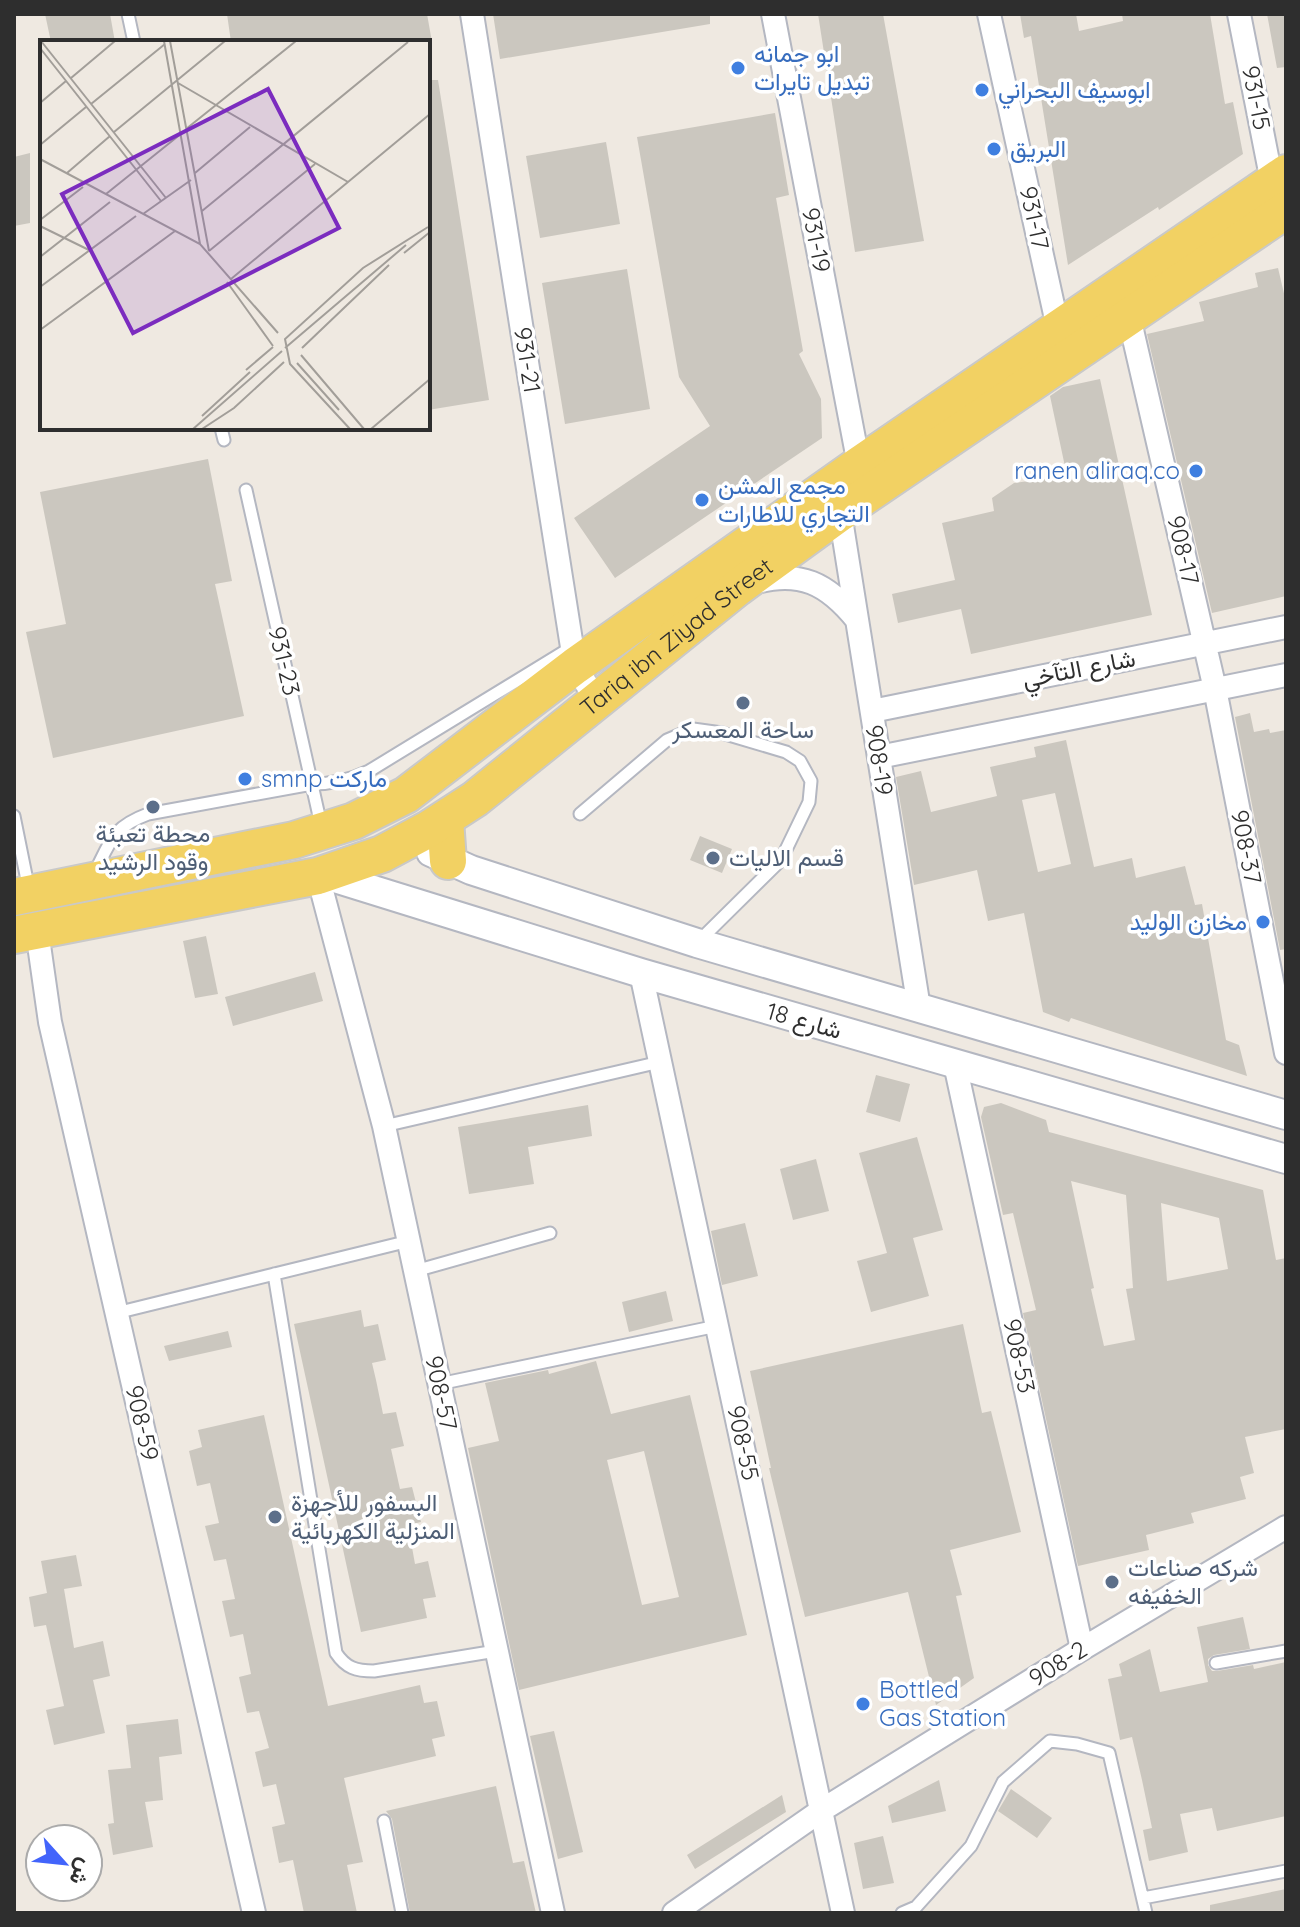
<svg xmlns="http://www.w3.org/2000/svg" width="1300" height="1927" viewBox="0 0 1300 1927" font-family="Quicksand,Vazirmatn,sans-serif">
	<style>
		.building { fill: #cbc7bf; fill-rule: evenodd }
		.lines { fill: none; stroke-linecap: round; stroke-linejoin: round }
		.service-casing { stroke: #b4b7c1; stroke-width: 15 }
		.minor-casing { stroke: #b4b7c1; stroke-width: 26 }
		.tertiary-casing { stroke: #b4b7c1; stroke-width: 32 }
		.primary-casing { stroke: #c9c9c9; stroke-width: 40 }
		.service { stroke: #fff; stroke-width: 11 }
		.minor { stroke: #fff; stroke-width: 22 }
		.tertiary { stroke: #fff; stroke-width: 28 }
		.primary { stroke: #f2d163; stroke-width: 36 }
		.shop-dot { fill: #3f7fe0; stroke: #fff; stroke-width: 3 }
		.service-dot { fill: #5c6f8a; stroke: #fff; stroke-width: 3 }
		.labels { text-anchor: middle; stroke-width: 7; stroke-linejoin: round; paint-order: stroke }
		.shop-label { font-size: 24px; fill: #366cbe; stroke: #fff; text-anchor: start }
		.street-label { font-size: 24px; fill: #2e2e2e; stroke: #fff }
		.service-label { font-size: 24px; fill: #4e5e75; stroke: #fff; text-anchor: start }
		.inset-road { fill: none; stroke: #a29e99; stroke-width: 2 }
		.view { fill: #7b2cbf; fill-opacity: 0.15; stroke: #7b2cbf; stroke-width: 4 }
		.inset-edge { fill: none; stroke: #2e2e2e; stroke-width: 4 }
	</style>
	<rect width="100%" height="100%" fill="#efe9e1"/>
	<!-- building -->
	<path class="building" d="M 45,14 L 110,14 L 115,42 L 51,42 Z
		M 227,14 L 427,14 L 432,42 L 231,42 Z
		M 493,14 L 710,14 L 710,24 L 500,59 Z
		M 818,14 L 883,14 L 924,241 L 855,252 Z
		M 1020,14 L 1076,14 L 1079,31 L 1123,21 L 1122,14 L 1210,14 L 1225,104 L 1233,102 L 1243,154 L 1159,210 L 1158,207 L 1068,265 L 1031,36 L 1024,38 Z
		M 1267,14 L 1286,14 L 1286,67 L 1277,68 Z
		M 428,80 L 438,80 L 489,400 L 428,410 Z
		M 775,113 L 789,195 L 776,198 L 803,351 L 799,354 L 821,399 L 822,438 L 615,578 L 574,518 L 710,426 L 679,377 L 637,137 Z
		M 606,142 L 620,224 L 540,238 L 526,156 Z
		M 30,153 L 30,223 L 14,226 L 14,157 Z
		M 1278,268 L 1286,302 L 1286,596 L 1212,613 L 1147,334 L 1204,321 L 1199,302 L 1258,287 L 1255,273 Z
		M 627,269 L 650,409 L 565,424 L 542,283 Z
		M 1100,379 L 1152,615 L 971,654 L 961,609 L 898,623 L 892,594 L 955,580 L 942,523 L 994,511 L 992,498 L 1014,483 L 1067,476 L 1050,396 L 1063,387 Z
		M 208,459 L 232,581 L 215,584 L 244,716 L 53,758 L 26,632 L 66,624 L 40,492 Z
		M 1250,713 L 1254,732 L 1269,729 L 1270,733 L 1286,730 L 1286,949 L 1280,950 L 1235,717 Z
		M 1066,740 L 1094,867 L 1132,858 L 1136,878 L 1185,866 L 1195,905 L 1202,904 L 1226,1040 L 1239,1045 L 1247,1076 L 1071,1018 L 1069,1022 L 1043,1012 L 1024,913 L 988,921 L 977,870 L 914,885 L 896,777 L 921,771 L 931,812 L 997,796 L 990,767 L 1036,757 L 1034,747 ZM 1055,793 L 1071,864 L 1038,872 L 1022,800 Z
		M 700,836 L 732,849 L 722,873 L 690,860 Z
		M 206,936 L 218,994 L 195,998 L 183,941 Z
		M 315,972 L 323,1001 L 233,1026 L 225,997 Z
		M 876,1075 L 910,1084 L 900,1122 L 866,1112 Z
		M 1001,1103 L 1046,1120 L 1049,1132 L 1263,1190 L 1276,1260 L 1286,1258 L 1286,1429 L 1245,1437 L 1254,1473 L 1240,1477 L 1246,1499 L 1191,1513 L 1194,1523 L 1146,1535 L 1149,1550 L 1078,1566 L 1023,1313 L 1036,1310 L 1013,1213 L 1003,1215 L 981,1117 L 984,1107 ZM 1071,1181 L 1126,1195 L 1133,1288 L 1126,1289 L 1135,1340 L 1104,1346 L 1091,1289 L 1094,1288 ZM 1161,1203 L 1219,1218 L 1228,1269 L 1167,1281 Z
		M 588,1105 L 592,1136 L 528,1147 L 534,1184 L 469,1194 L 458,1127 Z
		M 917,1137 L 943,1230 L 913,1238 L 929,1296 L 871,1312 L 857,1261 L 887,1253 L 859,1153 Z
		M 816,1159 L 829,1211 L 793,1220 L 780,1169 Z
		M 745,1223 L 758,1276 L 722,1285 L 711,1231 Z
		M 666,1291 L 673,1321 L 629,1332 L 622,1302 Z
		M 361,1310 L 364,1327 L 378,1324 L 386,1360 L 372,1363 L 376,1380 L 383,1414 L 396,1412 L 404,1446 L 391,1449 L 400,1489 L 412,1487 L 421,1522 L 408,1525 L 415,1564 L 428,1561 L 436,1597 L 423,1599 L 427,1618 L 361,1632 L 294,1324 Z
		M 963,1324 L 982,1413 L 991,1411 L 1021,1532 L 950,1550 L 962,1595 L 956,1596 L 974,1678 L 936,1705 L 908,1592 L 805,1617 L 769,1468 L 771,1468 L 750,1371 Z
		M 228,1331 L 232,1347 L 169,1361 L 164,1346 Z
		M 596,1361 L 611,1414 L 690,1395 L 747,1635 L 519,1690 L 468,1448 L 499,1441 L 485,1383 L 548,1370 L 549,1374 ZM 644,1451 L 679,1597 L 642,1605 L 607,1460 Z
		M 264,1415 L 328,1706 L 420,1685 L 424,1703 L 437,1701 L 445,1736 L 432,1739 L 436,1756 L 344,1778 L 363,1862 L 347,1865 L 357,1913 L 304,1913 L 293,1860 L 279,1863 L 272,1827 L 285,1824 L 276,1784 L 263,1787 L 255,1752 L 269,1748 L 259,1711 L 247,1713 L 239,1677 L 251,1674 L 243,1634 L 230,1637 L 222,1601 L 235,1599 L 226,1559 L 214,1561 L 205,1526 L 219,1523 L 210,1483 L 197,1486 L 189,1451 L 202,1447 L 198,1430 Z
		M 76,1555 L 82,1586 L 64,1589 L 74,1648 L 103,1641 L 110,1676 L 93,1680 L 105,1733 L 54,1745 L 46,1710 L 64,1706 L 46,1625 L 34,1627 L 29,1597 L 47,1593 L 41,1561 Z
		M 1243,1617 L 1250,1649 L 1214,1655 L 1208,1659 L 1208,1665 L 1212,1671 L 1217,1671 L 1253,1665 L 1254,1669 L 1286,1662 L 1286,1816 L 1217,1831 L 1212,1808 L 1180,1814 L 1188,1852 L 1149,1861 L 1143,1830 L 1152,1828 L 1142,1780 L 1132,1737 L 1120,1740 L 1108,1679 L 1122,1676 L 1119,1664 L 1150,1649 L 1160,1692 L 1208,1682 L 1197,1627 Z
		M 178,1719 L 182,1754 L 159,1757 L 163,1800 L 145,1802 L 153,1847 L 113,1855 L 108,1824 L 114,1823 L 108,1770 L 131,1768 L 126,1725 Z
		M 554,1731 L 583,1852 L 558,1859 L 530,1736 Z
		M 939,1780 L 946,1811 L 892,1823 L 888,1806 Z
		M 496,1786 L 513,1863 L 524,1861 L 536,1913 L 410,1913 L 392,1819 L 386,1811 Z
		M 1011,1789 L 1052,1818 L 1037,1838 L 998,1811 Z
		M 782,1795 L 786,1812 L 695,1869 L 687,1855 Z
		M 883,1836 L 894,1883 L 863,1889 L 854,1843 Z
		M 1286,1889 L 1286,1913 L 1210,1913 L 1210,1905 Z"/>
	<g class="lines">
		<defs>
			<path id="service" d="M 128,14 L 134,42
				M 221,428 L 224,440
				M 246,490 L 321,825
				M 580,814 L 667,740 L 693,729 L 722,733 L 786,752 L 800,761 L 811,781 L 809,802 L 781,860 L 698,942
				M 14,816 L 29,890
				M 95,872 C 111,840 113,827 148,814 L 312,784 C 333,784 350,780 369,771 L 572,647
				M 384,1126 L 660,1062
				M 415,1271 L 550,1233
				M 274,1274 L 336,1653 C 346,1668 356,1671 374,1671 L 496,1651
				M 116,1313 L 409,1241
				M 439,1384 L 717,1326
				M 1216,1663 L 1286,1651
				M 384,1821 L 402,1913
				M 1143,1898 L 1286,1871
				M 902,1913 L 916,1907 L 971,1846 L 1003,1782 L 1050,1741 L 1077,1744 L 1109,1753 L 1146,1913"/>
			<path id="minor" d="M 472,14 L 575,666 L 597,701
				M 773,14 L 859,465
				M 989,14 L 1058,328
				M 1239,14 L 1272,182
				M 1129,317 L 1215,689 L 1286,1053
				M 840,513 L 919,1008
				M 753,583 C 800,569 828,584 857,620
				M 872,711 L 1286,627
				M 879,757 L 1286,675
				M 318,876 L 384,1126 L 553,1913
				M 37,931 L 50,1022 L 254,1913
				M 641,973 L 843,1913
				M 955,1064 L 1082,1649
				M 674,1913 L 822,1810 L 1082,1649 L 1286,1527"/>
			<path id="tertiary" d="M 431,852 L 471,870 L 697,943 L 1286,1115
				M 325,875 L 641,973 L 1286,1159"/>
			<g id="primary">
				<path d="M 445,820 L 448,861"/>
				<path d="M 14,897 L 294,840 L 354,821 L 406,795 L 575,666 L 859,465 L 1286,173"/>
				<path id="s1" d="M 14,935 L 318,876 L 382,854 L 427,830 L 475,799 L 737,588 L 840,513 L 1286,210"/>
			</g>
		</defs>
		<!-- service casing -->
		<use href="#service" class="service-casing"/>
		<!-- minor casing -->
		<use href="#minor" class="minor-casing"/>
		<!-- tertiary casing -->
		<use href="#tertiary" class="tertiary-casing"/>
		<!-- primary casing -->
		<use href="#primary" class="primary-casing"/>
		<!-- service -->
		<use href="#service" class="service"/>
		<!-- minor -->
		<use href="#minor" class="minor"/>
		<!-- tertiary -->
		<use href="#tertiary" class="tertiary"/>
		<!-- primary -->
		<use href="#primary" class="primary"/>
	</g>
	<!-- markers -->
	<g class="shop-dot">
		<circle cx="738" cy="68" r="8"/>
		<circle cx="982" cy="90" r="8"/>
		<circle cx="994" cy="149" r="8"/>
		<circle cx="1196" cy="471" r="8"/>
		<circle cx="702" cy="500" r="8"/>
		<circle cx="245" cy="779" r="8"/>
		<circle cx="1263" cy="922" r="8"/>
		<circle cx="863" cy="1704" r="8"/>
	</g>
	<g class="service-dot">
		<circle cx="743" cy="703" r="8"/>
		<circle cx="153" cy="807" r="8"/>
		<circle cx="713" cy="858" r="8"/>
		<circle cx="275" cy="1517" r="8"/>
		<circle cx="1112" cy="1582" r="8"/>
	</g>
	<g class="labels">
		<!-- shop labels -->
		<g class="shop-label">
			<text x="754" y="62">ابو جمانه<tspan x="754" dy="28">تبديل تايرات</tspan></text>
			<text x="998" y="98">ابوسيف البحراني</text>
			<text x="1010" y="157">البريق</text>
			<text x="1180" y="479" text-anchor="end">ranen aliraq.co</text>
			<text x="718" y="494">مجمع المشن<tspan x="718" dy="28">التجاري للاطارات</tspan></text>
			<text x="261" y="787">smnp ماركت</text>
			<text x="1247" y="930" text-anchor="end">مخازن الوليد</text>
			<text x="879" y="1698">Bottled<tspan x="879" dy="28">Gas Station</tspan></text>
		</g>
		<!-- street labels -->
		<g class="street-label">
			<text transform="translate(1256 98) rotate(79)" y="8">931-15</text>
			<text transform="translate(1034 218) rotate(78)" y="8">931-17</text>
			<text transform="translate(816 240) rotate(79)" y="8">931-19</text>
			<text transform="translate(527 360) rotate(81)" y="8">931-21</text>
			<text transform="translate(1183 550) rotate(77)" y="8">908-17</text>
			<text dy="8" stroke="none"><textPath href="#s1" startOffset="744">Tariq ibn Ziyad Street</textPath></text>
			<text transform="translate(284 661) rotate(77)" y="8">931-23</text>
			<text transform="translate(1079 669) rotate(-11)" y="8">شارع التآخي</text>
			<text transform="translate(879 760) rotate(81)" y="8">908-19</text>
			<text transform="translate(1246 847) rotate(79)" y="8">908-37</text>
			<text transform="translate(804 1021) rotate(16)" y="8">شارع 18</text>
			<text transform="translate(1019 1356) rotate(78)" y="8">908-53</text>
			<text transform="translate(441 1393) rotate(78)" y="8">908-57</text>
			<text transform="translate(142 1423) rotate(77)" y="8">908-59</text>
			<text transform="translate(743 1443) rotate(78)" y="8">908-55</text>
			<text transform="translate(1058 1664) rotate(-32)" y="8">908-2</text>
		</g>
		<!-- service labels -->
		<g class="service-label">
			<text x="743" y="738" text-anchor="middle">ساحة المعسكر</text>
			<text x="153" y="842" text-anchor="middle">محطة تعبئة<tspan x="153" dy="28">وقود الرشيد</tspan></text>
			<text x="729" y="866">قسم الاليات</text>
			<text x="291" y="1511">البسفور للأجهزة<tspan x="291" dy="28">المنزلية الكهربائية</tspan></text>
			<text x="1128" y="1576">شركه صناعات<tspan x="1128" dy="28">الخفيفه</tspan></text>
		</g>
	</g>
	<!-- overview -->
	<g transform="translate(40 40)">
		<rect width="390" height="390" fill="#efe9e1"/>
		<path class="inset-road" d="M 1,1 L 126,158M 124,1 L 160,204M 130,1 L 169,211M 0,8 L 121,161M 31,38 L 75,1M 138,43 L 308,142M 0,63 L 26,41M 51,64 L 125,4M 146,89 L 256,1M 74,92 L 185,1M 0,105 L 46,67M 0,119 L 160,204 L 238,293M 27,133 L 70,96M 155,133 L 210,87M 66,154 L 142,93M 162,171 L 368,2M 103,174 L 151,140M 0,180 L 43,147M 0,186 L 51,211M 169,211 L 275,124M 364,213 L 390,192M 0,217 L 70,162M 191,239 L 390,74M 187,242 L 233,306M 0,247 L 96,176M 0,290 L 135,191M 245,308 L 366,205M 262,308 L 349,225M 261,315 L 324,389M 257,323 L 299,370M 206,330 L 233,307M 162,376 L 210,332M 153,389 L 242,311M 162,389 L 194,368 L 244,322M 310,389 L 250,324 L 245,299 L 323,228 L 388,187M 331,389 L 390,339"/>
		<path class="view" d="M 228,49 L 299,188 L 93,293 L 22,154 Z"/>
		<rect width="390" height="390" class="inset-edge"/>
	</g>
	<!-- border -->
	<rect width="1300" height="1927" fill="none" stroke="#2e2e2e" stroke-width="32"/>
	<!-- north arrow -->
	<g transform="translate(64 1863) rotate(117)"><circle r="38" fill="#ffffff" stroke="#ababab" stroke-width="2"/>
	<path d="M0-6L14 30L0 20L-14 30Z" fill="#4264fb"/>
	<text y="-12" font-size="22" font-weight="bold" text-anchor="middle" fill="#2e2e2e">ش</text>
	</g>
</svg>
